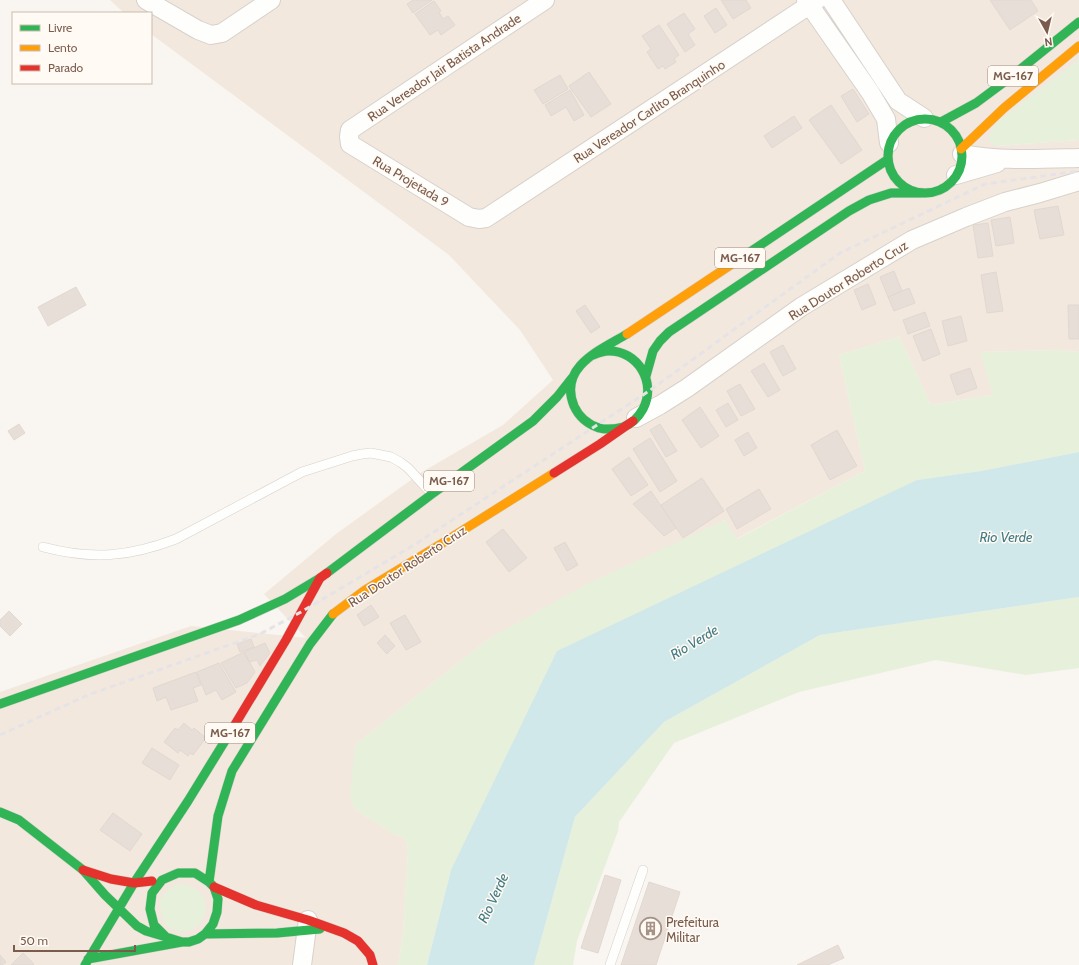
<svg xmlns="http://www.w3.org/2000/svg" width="1079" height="965" viewBox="0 0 1079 965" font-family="Cabin,sans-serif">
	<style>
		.residential { fill: #f2e8de }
		.green { fill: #e7f0db }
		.water { fill: #d0e8ea }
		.building { fill: #e6ded7; stroke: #e2d8d2 }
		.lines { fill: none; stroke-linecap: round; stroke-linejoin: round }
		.lane-casing { stroke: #d7d1cb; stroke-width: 10 }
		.street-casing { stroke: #d7d1cb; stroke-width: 20 }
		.fast-casing { stroke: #d9d2cb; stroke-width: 10 }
		.slow-casing { stroke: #d9d2cb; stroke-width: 10 }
		.jam-casing { stroke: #d9d2cb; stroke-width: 10 }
		.lane { stroke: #fefefd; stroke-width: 9 }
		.street { stroke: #fefefd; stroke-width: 18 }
		.fast { stroke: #30b455; stroke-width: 9 }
		.slow { stroke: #ff9f0a; stroke-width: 9 }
		.jam { stroke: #e5322d; stroke-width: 9 }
		.rail { stroke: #e6e3e7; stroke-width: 3; stroke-dasharray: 6 4; stroke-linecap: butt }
		.labels { text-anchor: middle; stroke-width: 3; stroke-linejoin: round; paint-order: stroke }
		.shield { fill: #fffaf3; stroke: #a28b7f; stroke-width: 1 }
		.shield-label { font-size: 12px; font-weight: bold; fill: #7a5c4d }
		.street-label { font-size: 13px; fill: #7a5c4d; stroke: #fffaf3 }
		.poi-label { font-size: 13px; fill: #7a5c4d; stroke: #fffaf3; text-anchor: start }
		.water-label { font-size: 14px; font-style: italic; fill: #437c86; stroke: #fffaf3 }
	</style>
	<rect width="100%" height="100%" fill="#f9f5f0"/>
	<!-- residential -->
	<path class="residential" d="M 110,0 L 1079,0 L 1079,59 L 997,146 L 1079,140 L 1079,352 L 1060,350 L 981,352 L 993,395 L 931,405 L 899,337 L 839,355 L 865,471 L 736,539 L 725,520 L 490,638 L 355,745 L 352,802 L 355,809 L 394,834 L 402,836 L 407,843 L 408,850 L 403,934 L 398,965 L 0,965 L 0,692 L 191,626 L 306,638 L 264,594 L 336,534 L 422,472 L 503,425 L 553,380 L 520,330 L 449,255 L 151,34 L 151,13 L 124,13 Z"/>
	<!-- green -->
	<path class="green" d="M 1079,59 L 1079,140 L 997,146 L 989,142 L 989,136 L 996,123 Z
		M 899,337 L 931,405 L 993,395 L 980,352 L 1060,350 L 1079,352 L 1079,452 L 981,471 L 917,480 L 451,870 L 427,965 L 398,965 L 403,934 L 408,850 L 407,843 L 402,836 L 394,834 L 355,809 L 352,802 L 350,795 L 355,745 L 490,638 L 585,585 L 725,520 L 737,539 L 865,471 L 839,355 Z
		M 1079,597 L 1079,668 L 1026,675 L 936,660 L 799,692 L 674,743 L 619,822 L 618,831 L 577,941 L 573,965 L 534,965 L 575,817 L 664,722 L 820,635 Z
		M 180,884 C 221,888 207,938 177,931 C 173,930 168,926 164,923 L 159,902 C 166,892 167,888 180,884 Z"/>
	<!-- water -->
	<path class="water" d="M 1079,452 L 1079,597 L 820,635 L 664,722 L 575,817 L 534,965 L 427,965 L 451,870 L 557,651 L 917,480 L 981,471 Z"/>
	<!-- building -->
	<path class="building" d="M 413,0 L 432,0 L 413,13 L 407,4 Z
		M 721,0 L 746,0 L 751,8 L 733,19 Z
		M 990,0 L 1031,0 L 1038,11 L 1010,30 Z
		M 434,1 L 441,11 L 439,12 L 443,19 L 448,16 L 455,25 L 441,35 L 438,30 L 430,35 L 415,14 Z
		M 716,8 L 727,25 L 715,33 L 704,16 Z
		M 684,13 L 695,29 L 688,34 L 695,45 L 685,52 L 667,24 Z
		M 659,25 L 679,55 L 674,59 L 676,62 L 665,69 L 663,66 L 658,69 L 647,52 L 651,49 L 642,36 Z
		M 589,72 L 611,104 L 591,117 L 569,86 Z
		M 560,75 L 568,89 L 543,104 L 534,90 Z
		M 853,89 L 869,114 L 857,122 L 841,96 Z
		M 570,90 L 584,115 L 574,121 L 566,107 L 551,116 L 545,105 Z
		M 831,105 L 862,150 L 841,164 L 809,120 Z
		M 794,116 L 802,128 L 772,148 L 764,136 Z
		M 1058,206 L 1064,235 L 1040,239 L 1034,210 Z
		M 1010,217 L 1014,243 L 996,246 L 991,220 Z
		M 988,223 L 993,256 L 978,258 L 973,225 Z
		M 894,271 L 902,291 L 888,297 L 880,277 Z
		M 996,272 L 1003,311 L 987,313 L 981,275 Z
		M 868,284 L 876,304 L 862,310 L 854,290 Z
		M 76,287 L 86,305 L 48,326 L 38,307 Z
		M 909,288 L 915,303 L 894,311 L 888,297 Z
		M 585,305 L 600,327 L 591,333 L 576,311 Z
		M 1068,305 L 1079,305 L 1079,339 L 1069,339 Z
		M 925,312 L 930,326 L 908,334 L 903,320 Z
		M 961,316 L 967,341 L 948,346 L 942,321 Z
		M 931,329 L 940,354 L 923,361 L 913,336 Z
		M 783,345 L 796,369 L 783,376 L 770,352 Z
		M 764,363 L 780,390 L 768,397 L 751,371 Z
		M 970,368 L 977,388 L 957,395 L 950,375 Z
		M 740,384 L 755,409 L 741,416 L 727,391 Z
		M 728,403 L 738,420 L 726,427 L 716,410 Z
		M 700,407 L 719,436 L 701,448 L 682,420 Z
		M 19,424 L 25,433 L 14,440 L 8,431 Z
		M 660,424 L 677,451 L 666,457 L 650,430 Z
		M 837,430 L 857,466 L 830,480 L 811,445 Z
		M 748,432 L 757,448 L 744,456 L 735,440 Z
		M 650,438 L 677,481 L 660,492 L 633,449 Z
		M 629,457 L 648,485 L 631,496 L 612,469 Z
		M 702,478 L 724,511 L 683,538 L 661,505 Z
		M 759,489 L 771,509 L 737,529 L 726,509 Z
		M 651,491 L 676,528 L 664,536 L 633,504 Z
		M 503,529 L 527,558 L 509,572 L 486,542 Z
		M 565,542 L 578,565 L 567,571 L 554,548 Z
		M 371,605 L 379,617 L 364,626 L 357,615 Z
		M 9,611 L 22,624 L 10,636 L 0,626 L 0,620 Z
		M 405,615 L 421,642 L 406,650 L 390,623 Z
		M 385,635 L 395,646 L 387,654 L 377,643 Z
		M 251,639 L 254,647 L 240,652 L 237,644 Z
		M 265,643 L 270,653 L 260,666 L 257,660 L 249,662 L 244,652 Z
		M 244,652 L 255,672 L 247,683 L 236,688 L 221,663 Z
		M 219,663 L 236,692 L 222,700 L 216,690 L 206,695 L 197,672 Z
		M 196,672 L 201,685 L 193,688 L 198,701 L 171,710 L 166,697 L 157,701 L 153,688 Z
		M 184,723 L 192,730 L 194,728 L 206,738 L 193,755 L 190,753 L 188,756 L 180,750 L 178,753 L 164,742 L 175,728 L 178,730 Z
		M 152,748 L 179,765 L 170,780 L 142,763 Z
		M 113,813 L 142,834 L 130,851 L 100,830 Z
		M 605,875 L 621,880 L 598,953 L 581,948 Z
		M 649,882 L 680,892 L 656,965 L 621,965 Z
		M 838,945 L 844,958 L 828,965 L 797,965 Z
		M 23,953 L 34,964 L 33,965 L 11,965 Z
		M 0,955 L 6,962 L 2,965 L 0,965 Z"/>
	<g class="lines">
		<defs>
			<path id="lane" d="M 43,547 C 92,560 129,557 176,539 L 302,472 L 352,456 L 362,454 L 371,453 L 391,457 L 400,462 L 408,468 L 432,494
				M 610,965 L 643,870"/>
			<path id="street" d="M 146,0 L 198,30 L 211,35 L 222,33 L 271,0
				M 545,0 L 350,130 L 349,137 L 350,144 L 469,217 L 479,219 L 486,218 L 817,0
				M 806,0 L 870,92 L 886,119 L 889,143
				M 831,0 L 898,101 L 924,118
				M 962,154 C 1001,161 1039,159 1079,158
				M 956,175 L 997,163
				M 636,418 L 660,405 L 687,388 L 801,307 L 912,240 L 966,217 L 1005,202 L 1040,193 L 1079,181
				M 302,965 L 308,920"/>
			<path id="fast" d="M888 156a37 37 0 1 1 74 0a37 37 0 1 1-74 0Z
				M 941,122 L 976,103 L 1007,80 L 1079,22
				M 741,258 L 887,160
				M 593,355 C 598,353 603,351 608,351 C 638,350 657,383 643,409 C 638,418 632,424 623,427 C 615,429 607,430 599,428 C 587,424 579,417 574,406 C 558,367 600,350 627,334
				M 646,376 L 653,351 L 660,341 L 669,332 L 849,211 L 869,200 L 891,193 L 921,193
				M 327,573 L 432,494 L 533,421 L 557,397 L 572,378
				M 0,704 L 239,620 L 285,599 L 320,578
				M 0,812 L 19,820 L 83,870 L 105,895 L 137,926 L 146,931 L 166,937
				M 209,882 L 218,816 L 232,771 L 310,644 L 333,614
				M 205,934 L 277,933 L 320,929
				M 88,959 L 182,942 L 189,942 L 198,939 L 205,934 L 213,924 L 217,912 L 218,899 L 214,887 L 209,882 L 195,873 L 178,873 L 162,880 L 152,893 L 150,909 L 154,925 L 166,937 L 182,942
				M 85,965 L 134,883 L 188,801 L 228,736"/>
			<path id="slow" d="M 961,149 L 1004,108 L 1079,46
				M 627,334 L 741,258
				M 333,614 L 365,590 L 441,544 L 554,473"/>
			<path id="jam" d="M 554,473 L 600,444 L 633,421
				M 228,736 L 286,640 L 320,578 L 327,573
				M 83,870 L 111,879 L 134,883 L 152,881
				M 214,887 L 256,905 L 308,920 L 344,933 L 358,941 L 370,955 L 373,965"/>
		</defs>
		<!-- lane casing -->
		<use href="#lane" class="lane-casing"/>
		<!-- street casing -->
		<use href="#street" class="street-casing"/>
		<!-- fast casing -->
		<use href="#fast" class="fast-casing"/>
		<!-- slow casing -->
		<use href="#slow" class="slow-casing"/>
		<!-- jam casing -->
		<use href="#jam" class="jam-casing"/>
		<!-- lane -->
		<use href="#lane" class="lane"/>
		<!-- street -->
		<use href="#street" class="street"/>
		<!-- fast -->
		<use href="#fast" class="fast"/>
		<!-- slow -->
		<use href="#slow" class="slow"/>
		<!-- jam -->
		<use href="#jam" class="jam"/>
		<!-- rail -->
		<path class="rail" d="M 0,735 L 88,695 L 260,634 L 301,612 L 414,545 L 649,391 L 840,253 L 985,184 L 1079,171"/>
	</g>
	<!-- icons -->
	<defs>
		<symbol id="building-ring" viewBox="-11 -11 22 22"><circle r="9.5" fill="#fffaf3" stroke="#a69286" stroke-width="1.5"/><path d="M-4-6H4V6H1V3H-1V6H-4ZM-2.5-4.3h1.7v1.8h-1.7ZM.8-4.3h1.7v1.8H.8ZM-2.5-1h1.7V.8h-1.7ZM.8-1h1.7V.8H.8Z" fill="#a69286"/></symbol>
	</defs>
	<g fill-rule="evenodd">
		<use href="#building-ring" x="638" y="916" width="25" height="25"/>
	</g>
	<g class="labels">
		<!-- shield labels -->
		<g class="shield">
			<rect x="988" y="66" width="50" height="20" rx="3"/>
			<rect x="715" y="248" width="50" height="20" rx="3"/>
			<rect x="424" y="471" width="50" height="20" rx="3"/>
			<rect x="205" y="723" width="50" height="20" rx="3"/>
		</g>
		<g class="shield-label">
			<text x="1013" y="80">MG-167</text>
			<text x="740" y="262">MG-167</text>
			<text x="449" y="485">MG-167</text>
			<text x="230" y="737">MG-167</text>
		</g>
		<!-- street labels -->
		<g class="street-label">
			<text transform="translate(444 67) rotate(-34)" y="5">Rua Vereador Jair Batista Andrade</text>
			<text transform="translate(649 111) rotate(-33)" y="5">Rua Vereador Carlito Branquinho</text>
			<text transform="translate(411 181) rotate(31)" y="5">Rua Projetada 9</text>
			<text transform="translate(848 280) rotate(-32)" y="5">Rua Doutor Roberto Cruz</text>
			<text transform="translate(407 566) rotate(-33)" y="5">Rua Doutor Roberto Cruz</text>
		</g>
		<!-- poi labels -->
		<g class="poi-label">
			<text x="666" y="927">Prefeitura<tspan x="666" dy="15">Militar</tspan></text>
		</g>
		<!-- water labels -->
		<g class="water-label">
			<text x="1006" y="542">Rio Verde</text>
			<text transform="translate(694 642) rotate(-31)" y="5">Rio Verde</text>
			<text transform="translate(493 898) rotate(-65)" y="5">Rio Verde</text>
		</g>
	</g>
	<!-- legend -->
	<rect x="12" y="12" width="140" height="72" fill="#fffaf3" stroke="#cabbb1"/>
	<rect x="20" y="25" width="20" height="6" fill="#30b455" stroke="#cabbb1"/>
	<text x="48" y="32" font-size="12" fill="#7a5c4d">Livre</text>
	<rect x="20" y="45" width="20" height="6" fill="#ff9f0a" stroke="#cabbb1"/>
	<text x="48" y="52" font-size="12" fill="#7a5c4d">Lento</text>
	<rect x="20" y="65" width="20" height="6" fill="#e5322d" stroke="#cabbb1"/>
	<text x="48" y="72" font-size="12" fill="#7a5c4d">Parado</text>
	<!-- north arrow -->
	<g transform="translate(1047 32) rotate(172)" stroke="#fffaf3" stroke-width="3" paint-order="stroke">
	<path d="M0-3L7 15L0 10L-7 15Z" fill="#7a5c4d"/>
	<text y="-6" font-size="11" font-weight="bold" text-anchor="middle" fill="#7a5c4d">N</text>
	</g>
	<!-- scale -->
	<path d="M14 945v6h121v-6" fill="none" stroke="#7a5c4d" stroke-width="2"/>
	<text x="20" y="945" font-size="12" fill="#7a5c4d" stroke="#fffaf3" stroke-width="3" paint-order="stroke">50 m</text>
</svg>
